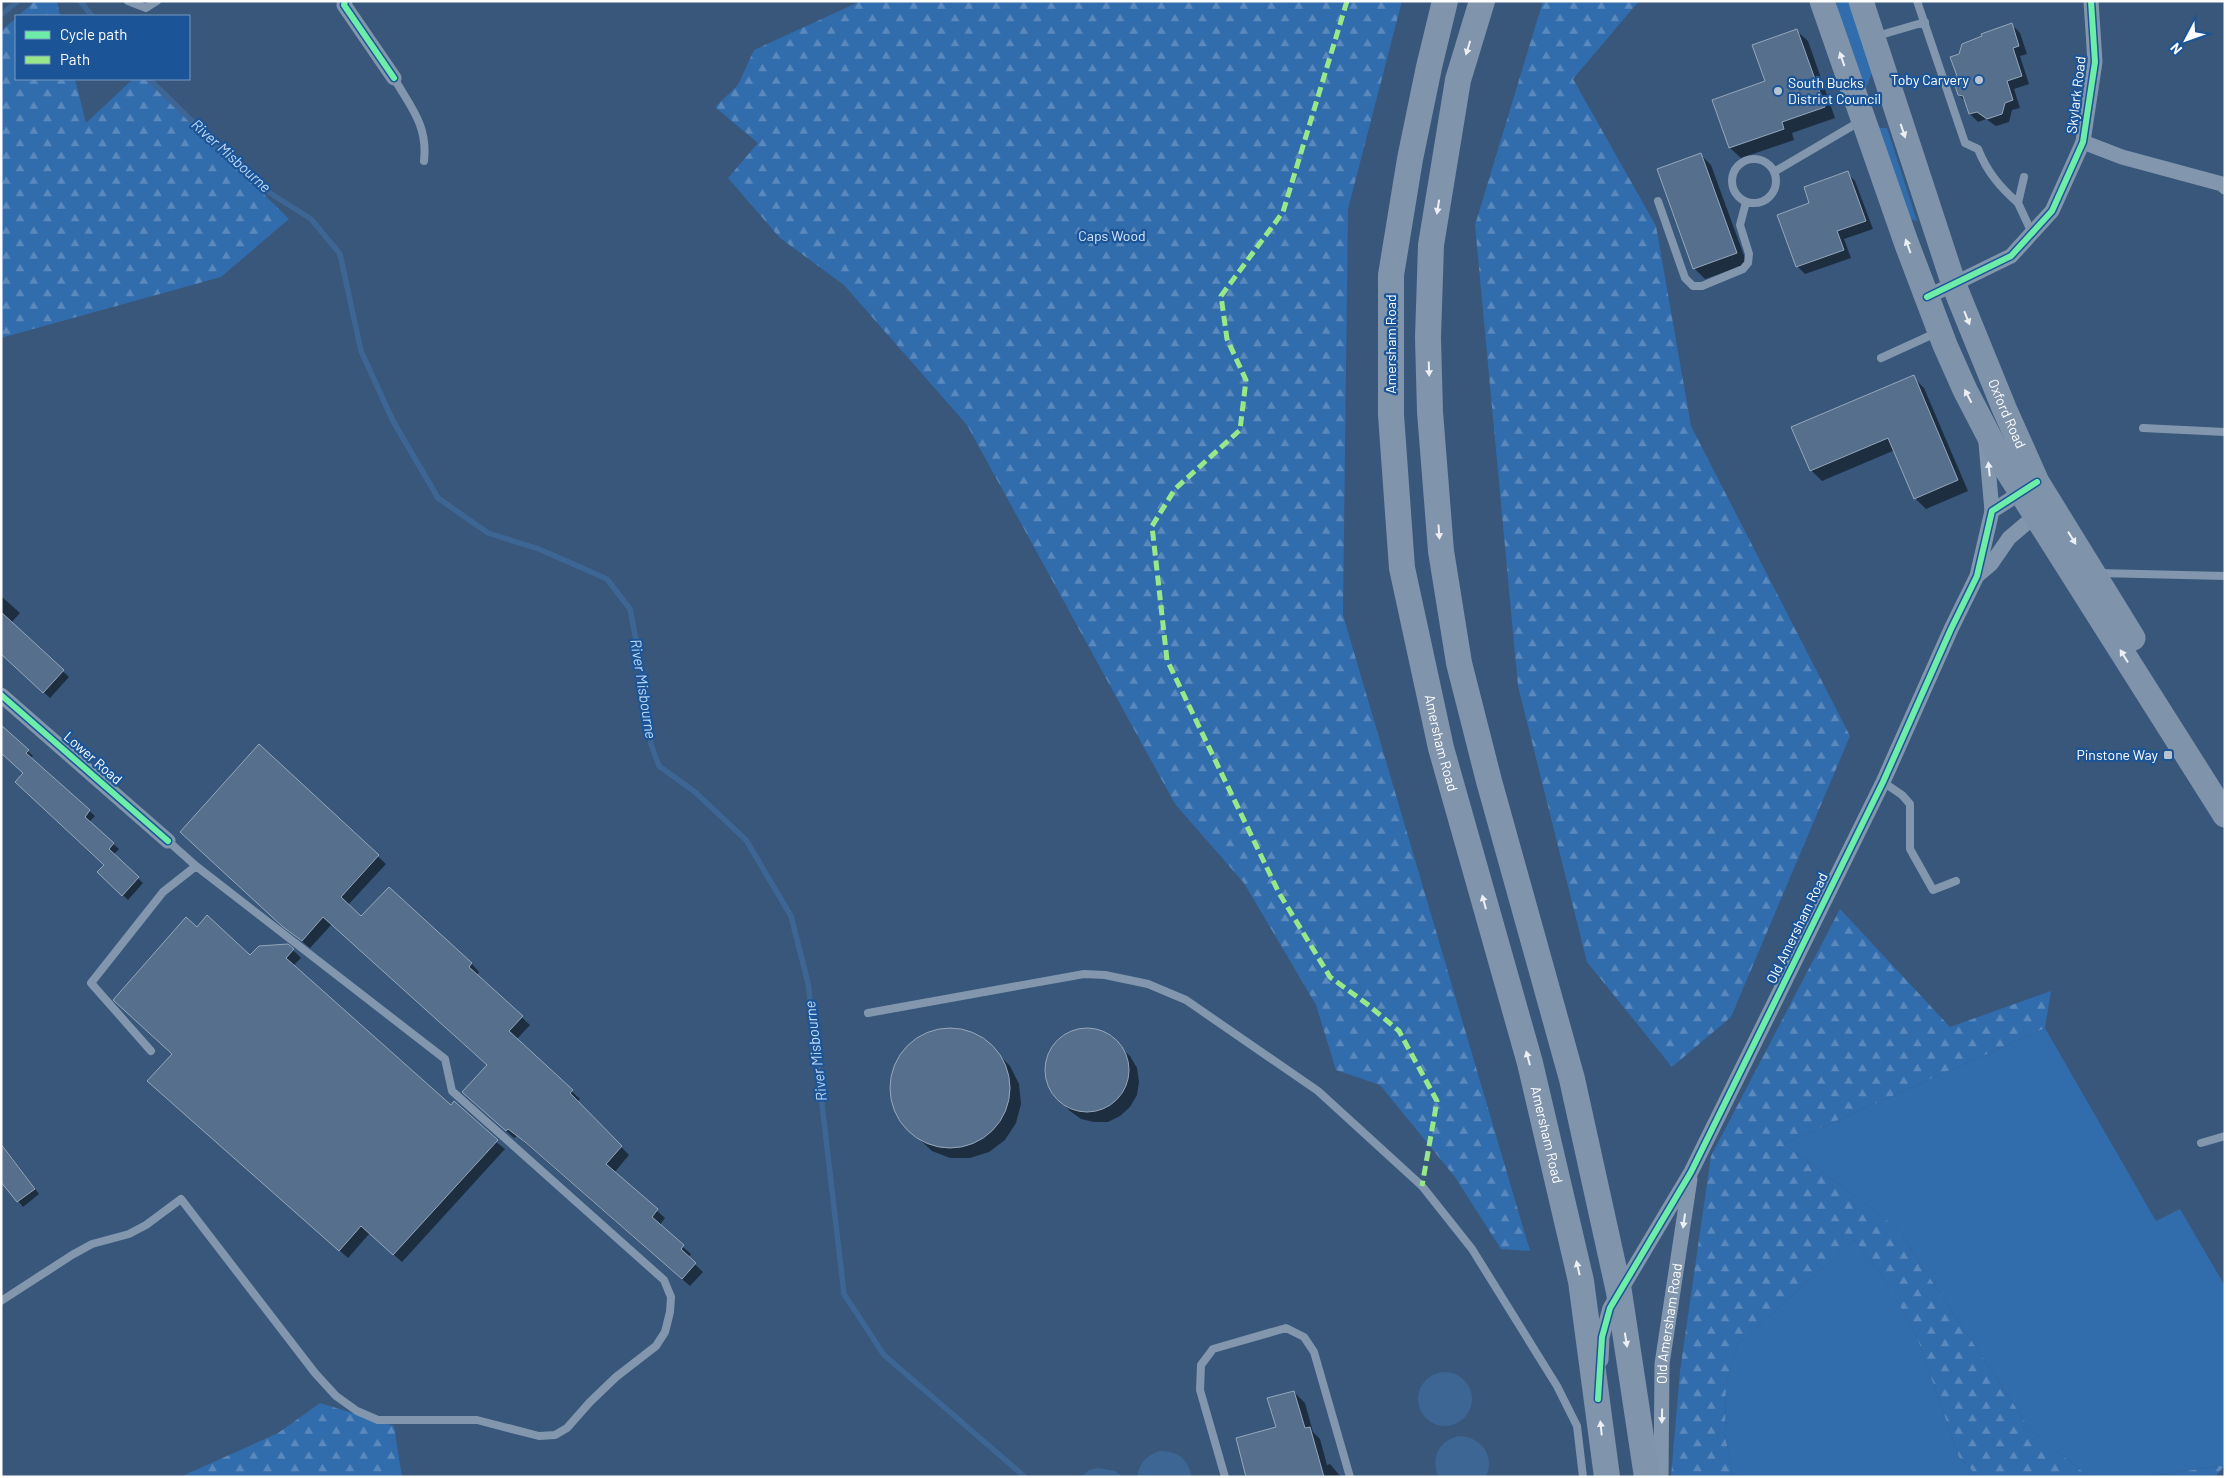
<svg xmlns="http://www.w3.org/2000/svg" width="2226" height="1478" viewBox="0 0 2226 1478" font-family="Barlow,sans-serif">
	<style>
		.green { fill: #316cac }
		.forest { fill: url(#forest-firs) }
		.water { fill: #3e6694 }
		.shadow { fill: #0007 }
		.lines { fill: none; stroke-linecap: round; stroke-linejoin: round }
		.stream { stroke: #3e6694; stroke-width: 5.5 }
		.building { fill: #566f8c; stroke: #96a7bb }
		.service { stroke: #8297ad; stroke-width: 8 }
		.minor { stroke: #8297ad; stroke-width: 15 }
		.primary { stroke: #7f93ab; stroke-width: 25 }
		.trunk { stroke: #8094ac; stroke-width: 26 }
		.quiet { stroke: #98e88a; stroke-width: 5; stroke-dasharray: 10 5; stroke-linecap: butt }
		.cycleway-casing { stroke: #1c5597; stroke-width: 9 }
		.cycleway { stroke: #6deda7; stroke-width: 6 }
		.oneway { fill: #eceff3 }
		.oneway2 { fill: #eceff2 }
		.poi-dot { fill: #b9c4d1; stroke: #1c5597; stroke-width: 2 }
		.labels { text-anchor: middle; stroke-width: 4.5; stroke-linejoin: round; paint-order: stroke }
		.poi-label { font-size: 14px; fill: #fff; stroke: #1c5597; text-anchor: end }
		.street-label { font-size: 14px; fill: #fff; stroke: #1c5597 }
		.park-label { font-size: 14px; fill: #d6e8fb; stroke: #1c5597 }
		.water-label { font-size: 15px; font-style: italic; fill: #bcd8f6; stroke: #1c5597 }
	</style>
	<defs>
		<pattern id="forest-firs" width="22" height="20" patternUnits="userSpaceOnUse" patternTransform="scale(1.25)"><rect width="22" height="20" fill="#316cac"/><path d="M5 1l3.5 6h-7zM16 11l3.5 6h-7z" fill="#5a89bd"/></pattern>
	</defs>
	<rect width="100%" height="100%" fill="#38577b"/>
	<!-- green -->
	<path class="green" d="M 1836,1 L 1852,1 L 1874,68 L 1865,90 L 1852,66 Z
		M 1875,128 L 1887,128 L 1917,221 L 1908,218 Z
		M 2045,1028 L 2156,1221 L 2180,1209 L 2225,1286 L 2225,1465 L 2146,1477 L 2089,1477 L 2030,1429 L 1896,1227 L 1784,1144 Z
		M 1854,1240 L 1881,1273 L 1916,1334 L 1959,1457 L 1978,1477 L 1733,1477 L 1725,1435 L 1726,1384 L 1738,1344 Z"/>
	<!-- forest -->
	<path class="forest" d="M 35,1 L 57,1 L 60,16 L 18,16 Z
		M 861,1 L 1402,1 L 1348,209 L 1343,615 L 1530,1251 L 1501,1249 L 1455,1177 L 1380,1085 L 1336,1070 L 1316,1005 L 1244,883 L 1175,804 L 967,425 L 844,285 L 780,238 L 728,178 L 758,143 L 715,107 L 738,85 L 754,50 Z
		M 1543,1 L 1639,1 L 1573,79 L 1656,226 L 1691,426 L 1850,736 L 1731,1017 L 1672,1067 L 1587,962 L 1518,686 L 1475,225 Z
		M 16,18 L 16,79 L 75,79 L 86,123 L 133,79 L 147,79 L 289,219 L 221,277 L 1,338 L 1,31 Z
		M 1840,909 L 1950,1027 L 2051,991 L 2045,1028 L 1784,1144 L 1896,1227 L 2030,1429 L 2089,1477 L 1978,1477 L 1959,1457 L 1916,1334 L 1881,1273 L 1854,1240 L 1738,1344 L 1726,1384 L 1725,1435 L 1733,1477 L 1671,1477 L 1680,1371 L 1711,1156 Z
		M 320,1403 L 394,1426 L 402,1477 L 180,1477 L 278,1433 Z
		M 2225,1465 L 2215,1477 L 2146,1477 Z"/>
	<!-- water -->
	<path class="water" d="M1418 1399a27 27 0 1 1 54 0a27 27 0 1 1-54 0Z
		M 1458,1436 C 1480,1436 1496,1455 1486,1477 L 1438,1476 C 1431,1457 1438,1442 1458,1436 Z
		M 1160,1451 C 1178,1451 1188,1459 1192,1477 L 1137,1477 C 1139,1463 1147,1455 1160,1451 Z
		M 1098,1468 L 1115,1471 L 1123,1477 L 1081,1477 L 1089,1470 Z"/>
	<!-- shadow -->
	<path class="shadow" d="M 2012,25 L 2020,33 L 2027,54 L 2020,56 L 2029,84 L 2014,89 L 2020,108 L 2012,110 L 2009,122 L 1996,126 L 1986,119 L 1978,122 L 1970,114 L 1966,102 L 1959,95 L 1960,55 Z
		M 1797,31 L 1808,41 L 1835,118 L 1792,133 L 1794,140 L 1741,158 L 1730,148 Z
		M 1700,154 L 1711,165 L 1747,264 L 1705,279 L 1694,268 Z
		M 1847,173 L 1855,181 L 1873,229 L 1844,239 L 1851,258 L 1805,274 L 1797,266 L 1811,204 Z
		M 1913,377 L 1924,388 L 1968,491 L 1926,509 L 1915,498 L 1895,450 L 1822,481 L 1811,470 Z
		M 1,596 L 20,613 L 11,623 L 69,677 L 50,698 L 1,652 Z
		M 259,746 L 386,864 L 348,905 L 361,918 L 389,888 L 472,964 L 479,972 L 477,975 L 530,1025 L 516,1040 L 580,1099 L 577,1102 L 629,1155 L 614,1173 L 665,1218 L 659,1226 L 691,1254 L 688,1258 L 703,1272 L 690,1286 L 517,1136 L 514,1138 L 472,1100 L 488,1066 L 332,924 L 310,948 L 293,934 L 190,839 Z
		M 28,751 L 33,756 L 31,758 L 95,816 L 89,822 L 119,849 L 113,855 L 143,883 L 128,900 L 99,872 L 106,865 L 75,838 L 24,773 L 1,753 Z
		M 197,928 L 250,957 L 293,950 L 301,958 L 293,966 L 451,1106 L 505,1149 L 402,1262 L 370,1233 L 348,1258 L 157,1088 L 173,1054 Z
		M 948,1030 L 967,1032 L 984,1040 L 1010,1066 L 1019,1084 L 1021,1104 L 1016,1123 L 1005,1140 L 989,1152 L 970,1158 L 950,1158 L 932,1151 L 906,1127 L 896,1111 L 892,1092 L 893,1073 L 901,1056 L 913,1042 L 930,1033 Z
		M 1083,1030 L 1096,1031 L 1108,1036 L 1130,1056 L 1137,1068 L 1139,1082 L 1137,1095 L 1130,1107 L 1120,1116 L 1108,1122 L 1094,1122 L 1081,1119 L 1070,1111 L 1050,1089 L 1046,1076 L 1047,1063 L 1051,1051 L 1059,1040 L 1070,1033 Z
		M 1,1143 L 39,1194 L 23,1207 L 1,1179 Z
		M 1294,1392 L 1305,1403 L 1313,1432 L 1320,1439 L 1327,1465 L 1330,1464 L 1341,1477 L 1248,1477 L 1277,1428 Z"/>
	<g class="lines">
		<!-- stream -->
		<path class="stream" d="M 80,1 L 92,16
			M 1,15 L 18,1
			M 149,79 L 259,186 L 311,219 L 340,254 L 361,351 L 393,421 L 438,498 L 488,533 L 539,549 L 607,579 L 630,609 L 643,675 L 651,744 L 659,766 L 695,792 L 746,840 L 791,916 L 808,983 L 844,1294 L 884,1355 L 1025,1477"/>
	</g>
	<!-- building -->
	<path class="building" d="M 2012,23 L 2019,46 L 2013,48 L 2022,76 L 2007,81 L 2013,100 L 2005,103 L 2002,114 L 1987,119 L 1977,112 L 1969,114 L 1963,96 L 1958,95 L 1953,79 L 1957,76 L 1950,57 L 1959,54 L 1962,44 L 1982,36 L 1981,34 Z
		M 1797,29 L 1825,107 L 1782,122 L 1784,129 L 1729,148 L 1712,100 L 1765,81 L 1752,45 Z
		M 1701,153 L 1737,253 L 1693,269 L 1657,169 Z
		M 1848,171 L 1866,221 L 1837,231 L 1844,250 L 1796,267 L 1777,215 L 1809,203 L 1804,187 Z
		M 1914,375 L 1958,480 L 1914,499 L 1888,438 L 1810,471 L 1791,427 Z
		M 1,612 L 64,670 L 43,693 L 1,654 Z
		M 1,725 L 29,750 L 26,753 L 90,810 L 85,817 L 114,843 L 109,849 L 139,877 L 122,896 L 97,872 L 104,865 L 15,782 L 23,773 L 1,753 Z
		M 259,744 L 379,855 L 341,897 L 361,916 L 389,887 L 472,963 L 469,967 L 523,1016 L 509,1031 L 573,1090 L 570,1093 L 622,1146 L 606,1164 L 658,1209 L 652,1217 L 684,1245 L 681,1249 L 696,1263 L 682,1279 L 525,1142 L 508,1129 L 506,1131 L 462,1092 L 487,1065 L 323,917 L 302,941 L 283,927 L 180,832 Z
		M 207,915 L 250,955 L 259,946 L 288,944 L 294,949 L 286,958 L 451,1105 L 454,1101 L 498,1140 L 393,1255 L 361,1226 L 339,1251 L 147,1081 L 172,1054 L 113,1000 L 186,917 L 197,927 Z
		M1045 1070a42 42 0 1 1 84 0a42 42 0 1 1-84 0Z
		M890 1088a60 60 0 1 1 120 0a60 60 0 1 1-120 0Z
		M 1,1144 L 35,1189 L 17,1202 L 1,1182 Z
		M 1294,1391 L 1305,1428 L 1310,1427 L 1324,1477 L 1246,1477 L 1236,1438 L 1276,1427 L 1267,1398 Z"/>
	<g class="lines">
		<!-- service -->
		<path class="service" d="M 128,1 L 146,8 L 157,1
			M 1917,1 L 1965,143 L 1978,149 C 1987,172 2000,187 2018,203
			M 1877,36 L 1925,22
			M 394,78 C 411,108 428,125 424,161
			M1732 181a22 22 0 1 1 44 0a22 22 0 1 1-44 0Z
			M 1774,172 L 1859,122
			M 2024,177 L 2018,203 L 2032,233
			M 1658,201 L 1685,278 L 1693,286 L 1702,286 L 1743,269 L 1748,263 L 1749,254 L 1740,225 L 1746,202
			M 1881,358 L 1938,332
			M 2143,428 L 2225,432
			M 2098,573 L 2225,576
			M 1883,782 L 1902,795 L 1910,804 L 1910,849 L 1933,890 L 1956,881
			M 868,1013 L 1084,974 L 1105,975 L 1148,984 L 1186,1000 L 1318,1091 L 1422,1186 L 1472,1249 L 1557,1386 L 1577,1426 L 1583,1477
			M 151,1051 L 91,983 L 163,892 L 196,866
			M 2201,1143 L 2225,1136
			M 1,1301 L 72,1255 L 92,1244 L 129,1234 L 146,1225 L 181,1199 L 315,1373 L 336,1396 L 357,1411 L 378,1420 L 477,1420 L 539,1436 L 555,1435 L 567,1428 L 590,1402 L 616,1377 L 656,1346 L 665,1332 L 670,1312 L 671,1297 L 664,1280 L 452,1091 L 445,1059 L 196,866 L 168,841
			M 1225,1477 L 1200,1390 L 1201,1365 L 1213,1349 L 1286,1328 L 1304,1337 L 1314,1352 L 1350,1477"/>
		<!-- minor -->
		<g class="minor">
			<path d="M 345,1 L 344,5 L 394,78"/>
			<path d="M 2083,142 L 2122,157 L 2222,184 L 2225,187"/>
			<path d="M 1927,297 L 2011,256 L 2052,211 L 2083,142 L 2095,62 L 2091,1"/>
			<path d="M 1986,443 L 1992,511"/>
			<path d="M 1978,575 L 1991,564 L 2009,538 L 2042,510"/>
			<path d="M 1,695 L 168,841"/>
			<path d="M 1601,1360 L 1602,1337 L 1610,1308 L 1691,1172 L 1883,782 L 1951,629 L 1977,576 L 1992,511 L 2028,488"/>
			<path id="s1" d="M 1661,1477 L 1662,1364 L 1690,1179"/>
		</g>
		<!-- primary -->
		<g class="primary">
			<path d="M 1822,1 L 1906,242 L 1945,345 L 1965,390 L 2005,467 L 2225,815"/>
			<path id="s2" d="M 1861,1 L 1954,285 L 2004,408 L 2037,482 L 2133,638"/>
		</g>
		<!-- trunk -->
		<g class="trunk">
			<path id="s3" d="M 1445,1 L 1429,67 L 1410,159 L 1391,275 L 1391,415 L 1402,568 L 1441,748 L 1530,1063 L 1581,1281 L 1607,1477"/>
			<path d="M 1482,1 L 1458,80 L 1431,245 L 1428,338 L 1430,412 L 1441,551 L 1459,663 L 1489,781 L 1572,1079 L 1619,1292 L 1647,1477"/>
		</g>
		<!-- quiet -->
		<path class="quiet" d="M 1347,1 L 1283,212 L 1221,296 L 1227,339 L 1246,380 L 1240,430 L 1175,489 L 1152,526 L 1167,660 L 1279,893 L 1330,977 L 1367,1004 L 1399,1031 L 1437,1101 L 1422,1186"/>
		<defs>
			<path id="cycleway" d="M 345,1 L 344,5 L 394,78
				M 1927,297 L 2011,256 L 2052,211 L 2083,142 L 2095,62 L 2091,1
				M 1,695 L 168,841
				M 1598,1399 L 1602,1337 L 1610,1308 L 1691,1172 L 1883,782 L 1951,629 L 1977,576 L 1992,511 L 2037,482"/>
		</defs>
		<!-- cycleway casing -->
		<use href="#cycleway" class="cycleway-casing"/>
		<!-- cycleway -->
		<use href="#cycleway" class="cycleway"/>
	</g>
	<!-- one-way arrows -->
	<defs><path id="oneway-solid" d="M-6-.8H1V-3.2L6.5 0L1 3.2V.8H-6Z" transform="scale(1.25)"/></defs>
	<g class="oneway">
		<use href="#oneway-solid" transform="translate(1468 48) rotate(107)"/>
		<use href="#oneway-solid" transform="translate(1438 207) rotate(99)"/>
		<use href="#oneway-solid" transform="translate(1429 369) rotate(88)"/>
		<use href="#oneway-solid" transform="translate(1989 469) rotate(-96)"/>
		<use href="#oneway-solid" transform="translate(1439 532) rotate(86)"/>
		<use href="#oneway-solid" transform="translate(1484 902) rotate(-105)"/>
		<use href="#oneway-solid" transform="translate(1528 1058) rotate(-105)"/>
		<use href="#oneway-solid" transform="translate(1684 1221) rotate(98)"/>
		<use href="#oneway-solid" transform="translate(1578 1268) rotate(-103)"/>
		<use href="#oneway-solid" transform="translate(1626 1340) rotate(81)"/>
		<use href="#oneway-solid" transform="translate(1662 1416) rotate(91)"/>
		<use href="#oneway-solid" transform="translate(1601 1428) rotate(-96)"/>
	</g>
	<g class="oneway2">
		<use href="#oneway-solid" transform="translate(1842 59) rotate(-109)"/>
		<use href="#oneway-solid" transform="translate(1903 131) rotate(71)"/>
		<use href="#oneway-solid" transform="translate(1908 246) rotate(-110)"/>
		<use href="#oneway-solid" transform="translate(1967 318) rotate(68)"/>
		<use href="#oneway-solid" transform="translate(1968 396) rotate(-117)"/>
		<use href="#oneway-solid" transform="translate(2072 538) rotate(58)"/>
		<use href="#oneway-solid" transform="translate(2124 656) rotate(-122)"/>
	</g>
	<!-- markers -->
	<g class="poi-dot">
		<circle cx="1979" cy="80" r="5"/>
		<circle cx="1778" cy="91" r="5"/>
		<rect x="2163" y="750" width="10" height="10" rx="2.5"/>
	</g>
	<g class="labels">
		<!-- poi labels -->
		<g class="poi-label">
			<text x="1969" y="85">Toby Carvery</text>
			<text x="1788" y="88" text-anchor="start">South Bucks<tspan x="1788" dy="16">District Council</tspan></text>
			<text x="2158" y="760">Pinstone Way</text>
		</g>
		<!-- street labels -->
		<g class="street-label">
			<text transform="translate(2076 95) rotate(-83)" y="5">Skylark Road</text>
			<text transform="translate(1391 344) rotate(-90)" y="5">Amersham Road</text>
			<text dy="5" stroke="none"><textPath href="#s2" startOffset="438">Oxford Road</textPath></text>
			<text dy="5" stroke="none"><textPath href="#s3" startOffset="752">Amersham Road</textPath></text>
			<text transform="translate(93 758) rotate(41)" y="5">Lower Road</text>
			<text transform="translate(1797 928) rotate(-64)" y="5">Old Amersham Road</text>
			<text dy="5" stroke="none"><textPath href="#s3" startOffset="1158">Amersham Road</textPath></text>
			<text dy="5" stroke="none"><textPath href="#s1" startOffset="154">Old Amersham Road</textPath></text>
		</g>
		<!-- park labels -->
		<g class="park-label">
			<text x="1112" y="241">Caps Wood</text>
		</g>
		<!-- water labels -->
		<g class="water-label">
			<text transform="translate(231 156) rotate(42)" y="5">River Misbourne</text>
			<text transform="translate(643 689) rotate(81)" y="5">River Misbourne</text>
			<text transform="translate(816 1051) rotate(-97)" y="5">River Misbourne</text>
		</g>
	</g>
	<!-- border -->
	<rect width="2226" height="1478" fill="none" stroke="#ffffff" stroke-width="5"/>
	<!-- legend -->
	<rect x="15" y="15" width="175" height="65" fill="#1c5597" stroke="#7799c1"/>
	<rect x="25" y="31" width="25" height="8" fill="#6deda7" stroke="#7799c1"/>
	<text x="60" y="40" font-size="15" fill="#ffffff">Cycle path</text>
	<rect x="25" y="56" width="25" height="8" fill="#98e88a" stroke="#7799c1"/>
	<text x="60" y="65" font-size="15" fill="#ffffff">Path</text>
	<!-- north arrow -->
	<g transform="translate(2186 40) rotate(229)" stroke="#1c5597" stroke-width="4" paint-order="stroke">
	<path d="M0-4L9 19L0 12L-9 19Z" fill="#ffffff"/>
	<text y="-8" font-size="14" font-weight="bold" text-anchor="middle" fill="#ffffff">N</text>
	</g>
</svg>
